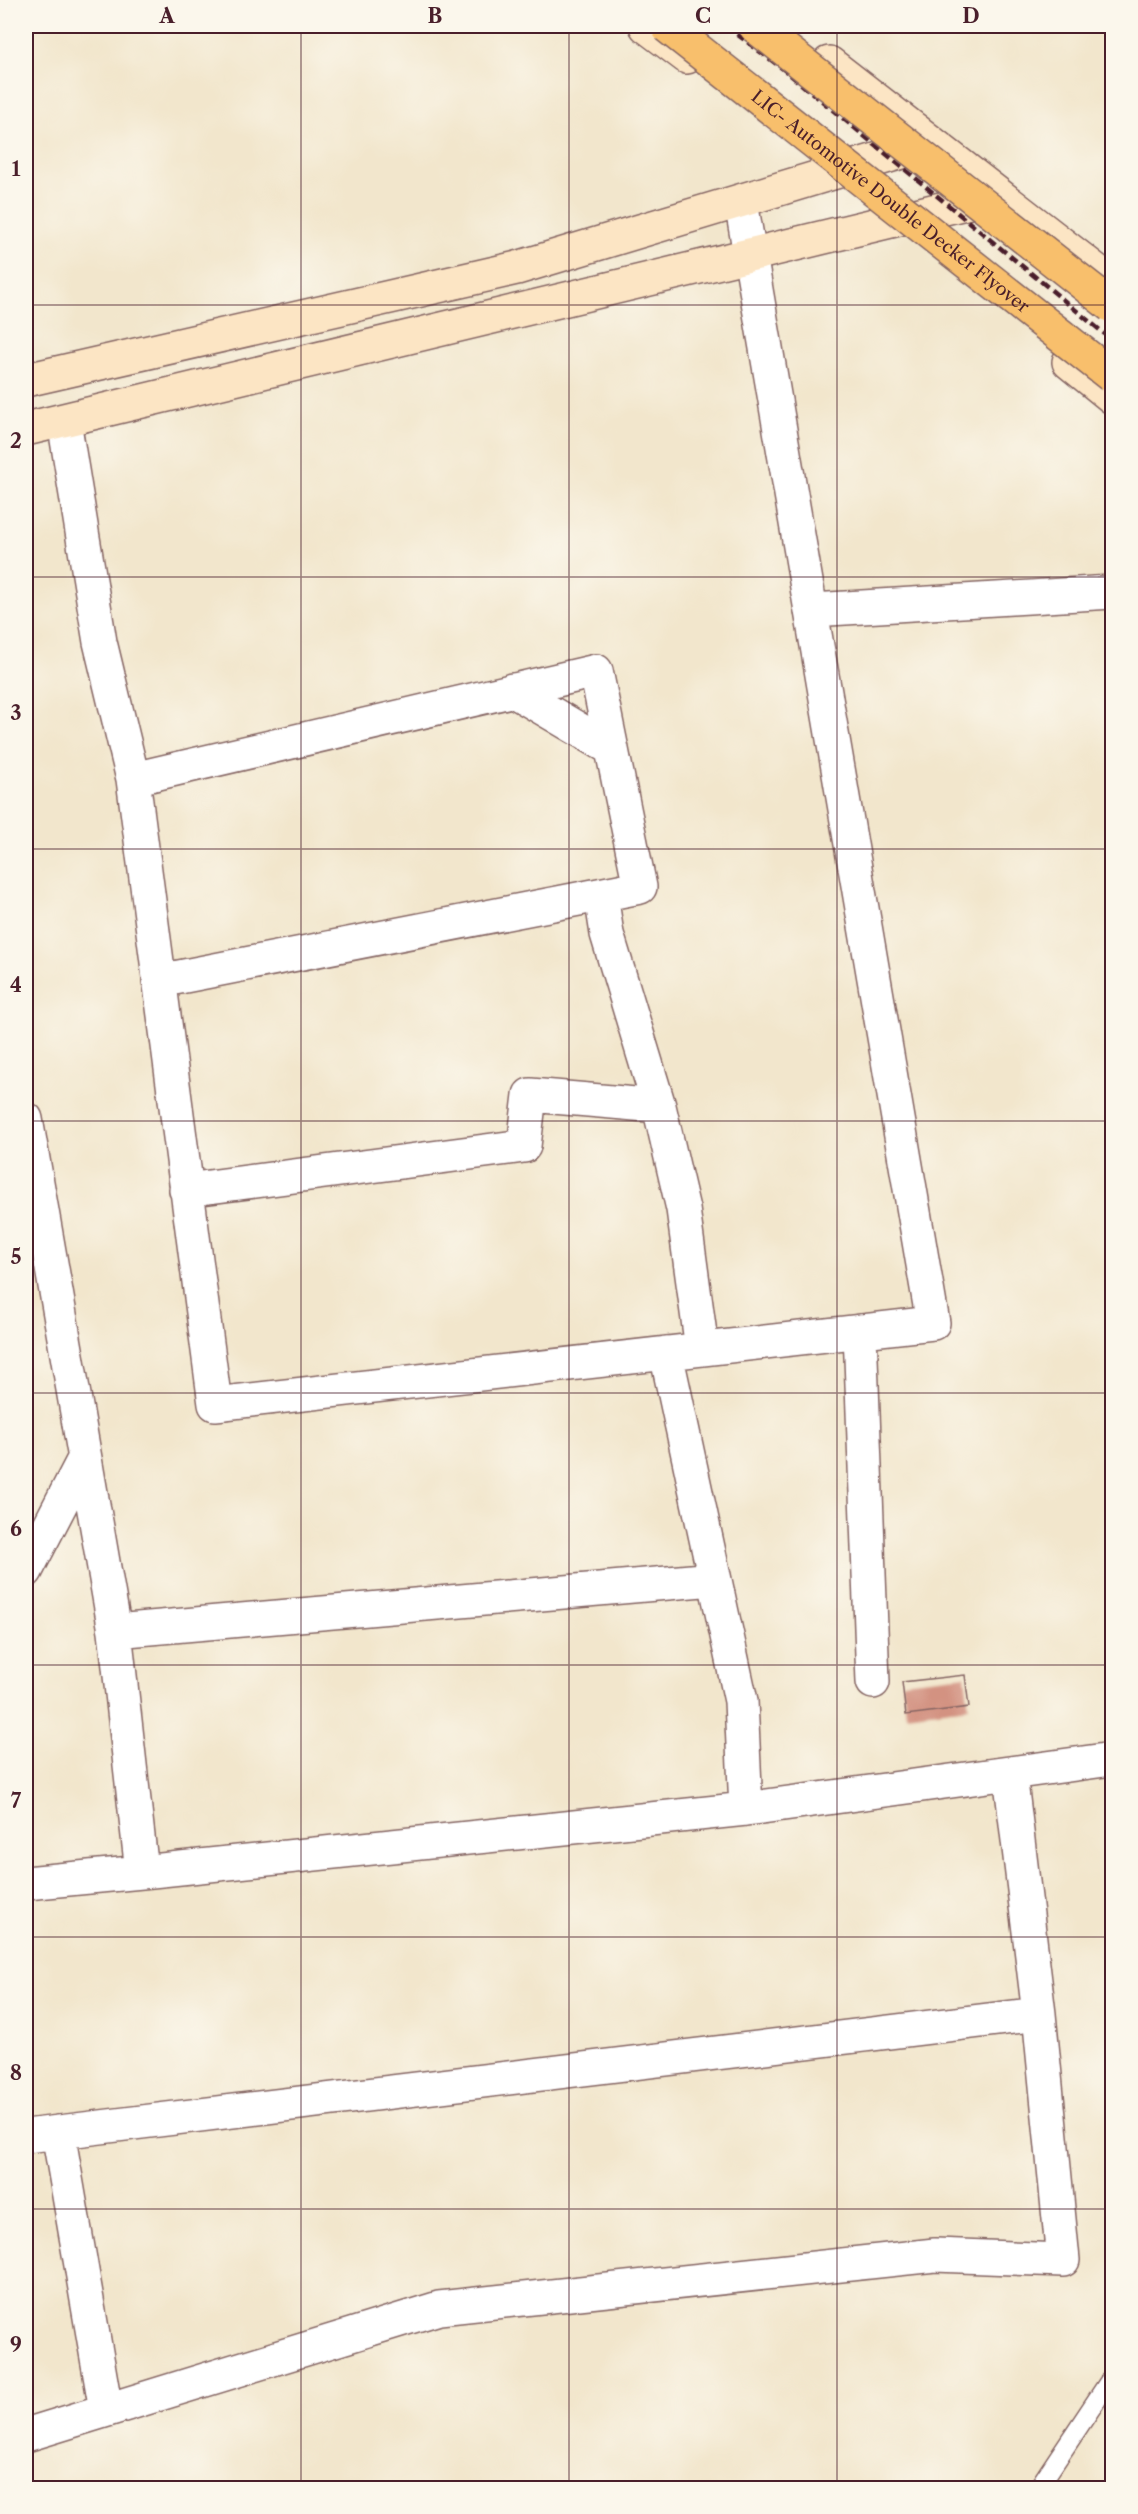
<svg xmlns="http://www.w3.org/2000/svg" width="1138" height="2514" viewBox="0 0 1138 2514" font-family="'Libre Caslon Text',serif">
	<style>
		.building { fill: #d39281 }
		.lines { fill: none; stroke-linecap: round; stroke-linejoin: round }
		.lane-casing { stroke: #856563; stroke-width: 21 }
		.street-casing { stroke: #856563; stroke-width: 36 }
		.secondary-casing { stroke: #856563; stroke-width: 36 }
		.lane { stroke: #fff; stroke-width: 18 }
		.street { stroke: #fff; stroke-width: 33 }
		.secondary { stroke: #fce5c4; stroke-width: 33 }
		.rail { stroke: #4a1f2b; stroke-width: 4.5; stroke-dasharray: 9 4.5; stroke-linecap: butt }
		.primary-bridge-casing { stroke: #856563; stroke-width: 36; stroke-linecap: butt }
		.primary-bridge { stroke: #f8bf6c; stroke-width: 33 }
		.grid { fill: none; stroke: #4a1f2b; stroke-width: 1.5; stroke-opacity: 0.55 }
		.labels { text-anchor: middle; stroke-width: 6; stroke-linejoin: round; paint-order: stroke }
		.street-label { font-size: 18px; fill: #4a1f2b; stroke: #fbf7ec }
		.neatline { fill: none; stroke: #4a1f2b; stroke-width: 2 }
		.grid-label { font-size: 20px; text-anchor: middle; font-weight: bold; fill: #4a1f2b }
	</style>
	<rect width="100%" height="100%" fill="#fbf7ec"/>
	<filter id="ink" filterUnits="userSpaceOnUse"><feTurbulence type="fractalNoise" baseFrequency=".0167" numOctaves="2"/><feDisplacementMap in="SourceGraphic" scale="12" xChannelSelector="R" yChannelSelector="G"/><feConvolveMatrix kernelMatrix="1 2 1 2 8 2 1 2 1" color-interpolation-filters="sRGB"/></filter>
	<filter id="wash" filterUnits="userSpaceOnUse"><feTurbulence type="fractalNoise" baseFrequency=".008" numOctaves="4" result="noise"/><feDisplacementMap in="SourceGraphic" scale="24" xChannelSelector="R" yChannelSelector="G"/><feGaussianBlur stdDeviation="1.35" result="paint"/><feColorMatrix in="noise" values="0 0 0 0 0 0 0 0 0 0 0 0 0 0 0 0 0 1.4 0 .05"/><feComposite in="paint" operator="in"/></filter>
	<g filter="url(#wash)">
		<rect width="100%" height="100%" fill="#f2e6cc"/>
		<g id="blocks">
			<!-- building -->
			<path class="building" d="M 965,1675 L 969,1707 L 906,1715 L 902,1682 Z"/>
		</g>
	</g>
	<g filter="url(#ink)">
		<use href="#blocks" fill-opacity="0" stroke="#856563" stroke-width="1.5"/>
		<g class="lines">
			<defs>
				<path id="lane" d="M 1038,2488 L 1112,2377"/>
				<path id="street" d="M 64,421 L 100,642 L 133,779
					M 812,610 L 1112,592
					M 512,690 L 612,749
					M 601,895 L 607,934 L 659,1106
					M 159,981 L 640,887 L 596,671 L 133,779 L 215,1404 L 933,1323 L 741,202
					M 26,1119 L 115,1631 L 142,1872 L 746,1809 L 1112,1759
					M 186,1190 L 524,1146 L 530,1095 L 659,1106 L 683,1209 L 702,1349
					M 860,1331 L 873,1682
					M 666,1353 L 741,1701 L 746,1809
					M 26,1571 L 84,1459
					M 115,1631 L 714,1579
					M 26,1883 L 142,1872
					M 58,2132 L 106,2410
					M 26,2136 L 1039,2014 L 1010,1774
					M 26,2435 L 439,2308 L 935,2255 L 1063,2260 L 1039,2014"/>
				<path id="secondary" d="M 646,26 L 687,57
					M 829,63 L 1112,283
					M 1069,362 L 1112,397
					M 26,380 L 517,268 L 932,143
					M 26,429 L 999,195"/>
			</defs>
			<!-- lane casing -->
			<use href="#lane" class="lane-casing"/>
			<!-- street casing -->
			<use href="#street" class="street-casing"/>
			<!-- secondary casing -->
			<use href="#secondary" class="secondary-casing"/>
			<!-- lane -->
			<use href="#lane" class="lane"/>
			<!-- street -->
			<use href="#street" class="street"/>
			<!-- secondary -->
			<use href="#secondary" class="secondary"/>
			<!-- rail -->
			<path class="rail" d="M 689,26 L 769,87 L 1112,368
				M 726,26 L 783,69 L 1112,340"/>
			<defs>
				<g id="primary-bridge">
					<path id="s1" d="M 667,26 L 1112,376"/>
					<path d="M 755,26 L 1112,306"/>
				</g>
			</defs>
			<!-- primary-bridge casing -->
			<use href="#primary-bridge" class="primary-bridge-casing"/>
			<!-- primary-bridge -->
			<use href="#primary-bridge" class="primary-bridge"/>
		</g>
	</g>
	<!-- grid -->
	<path class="grid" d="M 301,26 L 301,2488M 569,26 L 569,2488M 837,26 L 837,2488M 26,305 L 1112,305M 26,577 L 1112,577M 26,849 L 1112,849M 26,1121 L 1112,1121M 26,1393 L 1112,1393M 26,1665 L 1112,1665M 26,1937 L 1112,1937M 26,2209 L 1112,2209"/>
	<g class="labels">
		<!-- street labels -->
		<g class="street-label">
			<text dy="6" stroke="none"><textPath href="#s1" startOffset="284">LIC- Automotive Double Decker Flyover</textPath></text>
		</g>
	</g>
	<!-- margin -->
	<rect width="1138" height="2514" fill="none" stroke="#fbf7ec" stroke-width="66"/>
	<rect x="33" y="33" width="1072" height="2448" class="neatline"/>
	<g class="grid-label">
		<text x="167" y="23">A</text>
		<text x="435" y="23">B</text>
		<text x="703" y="23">C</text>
		<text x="971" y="23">D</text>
		<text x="16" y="176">1</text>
		<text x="16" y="448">2</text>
		<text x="16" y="720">3</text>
		<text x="16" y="992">4</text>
		<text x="16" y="1264">5</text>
		<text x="16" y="1536">6</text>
		<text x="16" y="1808">7</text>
		<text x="16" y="2080">8</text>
		<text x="16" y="2352">9</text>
	</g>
</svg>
